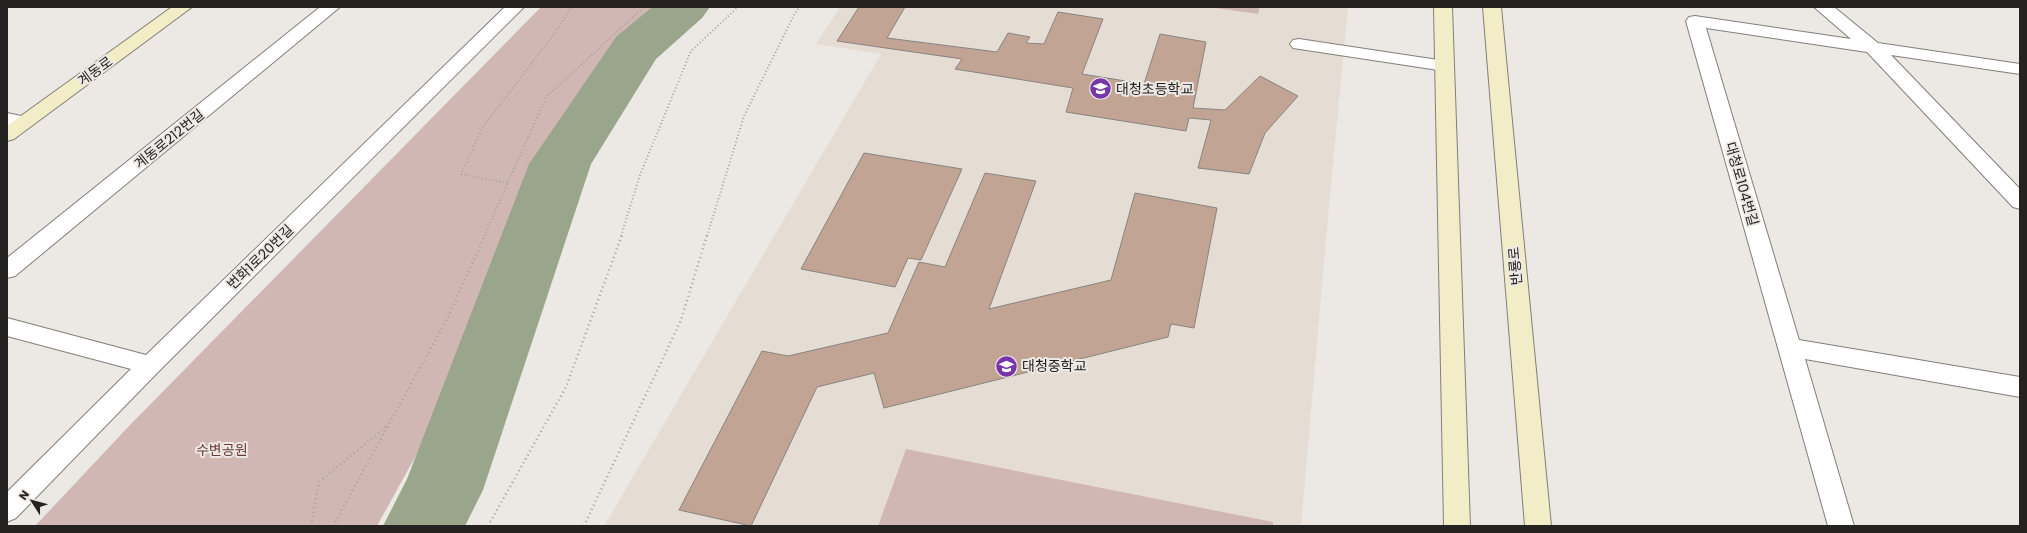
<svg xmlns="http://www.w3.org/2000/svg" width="2027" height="533" viewBox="0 0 2027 533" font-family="Poppins,'Noto Sans KR',sans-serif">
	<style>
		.built { fill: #e5ddd3 }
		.green { fill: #d1b7b4 }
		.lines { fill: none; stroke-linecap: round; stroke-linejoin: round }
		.river { fill: #9aa68b; fill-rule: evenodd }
		.building { fill: #c1a494; stroke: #888481 }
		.lane-casing { stroke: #827f7b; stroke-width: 2 }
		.street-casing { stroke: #827f7b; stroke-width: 2 }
		.secondary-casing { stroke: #827f7b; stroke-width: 2 }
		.path-far1 { stroke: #a5a29f; stroke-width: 2; stroke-dasharray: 1 2.5; stroke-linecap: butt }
		.path { stroke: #a5a29f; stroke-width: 2.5; stroke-dasharray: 1 3.5; stroke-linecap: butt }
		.lane { fill: #fff; fill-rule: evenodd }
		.street { fill: #fff; fill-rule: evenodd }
		.secondary { fill: #f2edc6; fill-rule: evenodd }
		.labels { text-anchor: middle; stroke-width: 4; stroke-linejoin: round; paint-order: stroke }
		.street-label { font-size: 14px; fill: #252322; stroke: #ece8e4 }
		.poi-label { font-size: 14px; fill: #252322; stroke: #ece8e4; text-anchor: start }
		.park-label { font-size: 14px; fill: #6b3a37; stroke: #ece8e4 }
	</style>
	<rect width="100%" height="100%" fill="#ece8e4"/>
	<!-- built -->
	<path class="built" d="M 840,7 L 1348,7 L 1329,206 L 1301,526 L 604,526 L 881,54 L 816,44 Z"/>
	<!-- green -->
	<path class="green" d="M 541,7 L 658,7 L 603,62 L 561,140 L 456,383 L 377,526 L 35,526 L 130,425 Z
		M 1209,7 L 1260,7 L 1258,14 Z
		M 906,449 L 1273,522 L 1273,526 L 878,526 Z"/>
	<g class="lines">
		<!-- river -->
		<path class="river" d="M 652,7 L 710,7 L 702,18 L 656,59 L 591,164 L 483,490 L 465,526 L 383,526 L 407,479 L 529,164 L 616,37 Z"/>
	</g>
	<!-- building -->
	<path class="building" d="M 859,7 L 905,7 L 887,38 L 997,52 L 1008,33 L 1030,37 L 1026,43 L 1044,44 L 1058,12 L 1103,19 L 1082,74 L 1144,84 L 1160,34 L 1206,42 L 1193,108 L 1225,110 L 1260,76 L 1298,96 L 1265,133 L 1249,174 L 1198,168 L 1211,120 L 1189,118 L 1186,131 L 1066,112 L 1073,88 L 955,69 L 962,59 L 837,41 Z
		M 864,153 L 962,169 L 921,260 L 908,258 L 895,287 L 801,269 Z
		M 985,173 L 1036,181 L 989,309 L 1111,280 L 1135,193 L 1217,208 L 1194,328 L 1171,324 L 1168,337 L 884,408 L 874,373 L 817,387 L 751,526 L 679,510 L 762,351 L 788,356 L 888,333 L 919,262 L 945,267 Z"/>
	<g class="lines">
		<defs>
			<path id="lane" d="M 1299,39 L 1445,61 L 1451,62 L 1454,66 L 1451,70 L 1445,71 L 1293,48 L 1290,44 L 1293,40 Z"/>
			<path id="street" d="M 320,7 L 340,7 L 15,276 L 7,278 L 7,258 Z
				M 505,7 L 524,7 L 158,372 L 16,518 L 7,522 L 7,492 L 131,369 L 7,336 L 7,318 L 146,355 Z
				M 1814,7 L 1834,7 L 1878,43 L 2020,64 L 2020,74 L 1891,55 L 2020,189 L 2020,209 L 2013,207 L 1867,52 L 1706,28 L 1799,340 L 2020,377 L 2020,397 L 1805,359 L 1854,526 L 1828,526 L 1686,21 L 1689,17 L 1695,16 L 1851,39 Z
				M 7,113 L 31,118 L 34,122 L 31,126 L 24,128 L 7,125 Z"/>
			<path id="secondary" d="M 172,7 L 192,7 L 14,139 L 7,141 L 7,126 Z
				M 1434,7 L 1452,7 L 1470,526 L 1444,526 Z
				M 1483,7 L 1501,7 L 1551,526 L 1525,526 Z"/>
		</defs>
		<!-- lane casing -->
		<use href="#lane" class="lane-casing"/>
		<!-- street casing -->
		<use href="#street" class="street-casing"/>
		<!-- secondary casing -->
		<use href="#secondary" class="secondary-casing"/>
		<!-- path-far1 -->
		<path class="path-far1" d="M 507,183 L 461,174 L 482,128 L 549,41 L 572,7
			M 484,236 L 546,97 L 644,7
			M 621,236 L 640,175 L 691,51 L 738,7
			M 707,236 L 744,116 L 795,13 L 800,7"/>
		<!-- path -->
		<path class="path" d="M 311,526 L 319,482 L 387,426
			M 333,526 L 448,317 L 485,235
			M 488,526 L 566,387 L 622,235
			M 584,526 L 681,320 L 707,235"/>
		<!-- lane -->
		<use href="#lane" class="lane"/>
		<!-- street -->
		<use href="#street" class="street"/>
		<!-- secondary -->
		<use href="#secondary" class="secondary"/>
	</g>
	<!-- icons -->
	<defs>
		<symbol id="school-disc" viewBox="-11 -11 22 22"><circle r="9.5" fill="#7835a9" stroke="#ece8e4"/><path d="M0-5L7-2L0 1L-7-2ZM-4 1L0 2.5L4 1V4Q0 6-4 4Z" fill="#fff"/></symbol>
	</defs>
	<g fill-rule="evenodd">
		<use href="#school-disc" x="1088" y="76" width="25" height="25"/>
		<use href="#school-disc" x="994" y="354" width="25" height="25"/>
	</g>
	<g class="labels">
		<!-- street labels -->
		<g class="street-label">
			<text transform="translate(95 71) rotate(-36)" y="5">계동로</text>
			<text transform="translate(169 139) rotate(-39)" y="5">계동로212번길</text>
			<text transform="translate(1742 184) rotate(74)" y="5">대청로104번길</text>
			<text transform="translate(260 257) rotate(-44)" y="5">번화1로20번길</text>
			<text transform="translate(1515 266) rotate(-95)" y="5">반룡로</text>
		</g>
		<!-- poi labels -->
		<g class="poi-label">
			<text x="1116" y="94">대청초등학교</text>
			<text x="1022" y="371">대청중학교</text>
		</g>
		<!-- park labels -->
		<g class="park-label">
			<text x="222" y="455">수변공원</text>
		</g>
	</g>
	<!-- border -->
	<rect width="2027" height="533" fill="none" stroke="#252322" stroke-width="16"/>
	<!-- north arrow -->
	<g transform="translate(32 501) rotate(306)" stroke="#ece8e4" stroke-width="3" paint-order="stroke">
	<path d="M0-3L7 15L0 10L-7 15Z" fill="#252322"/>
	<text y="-6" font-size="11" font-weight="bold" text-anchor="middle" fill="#252322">N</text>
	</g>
</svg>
